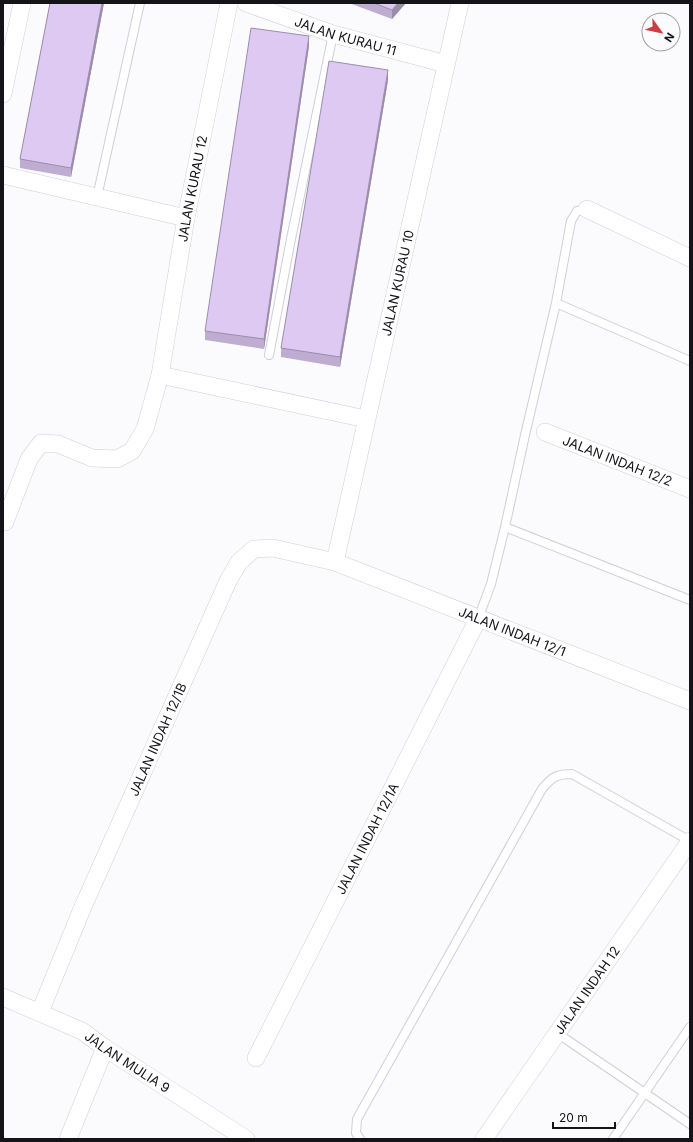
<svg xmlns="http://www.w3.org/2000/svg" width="693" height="1142" viewBox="0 0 693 1142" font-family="Inter,sans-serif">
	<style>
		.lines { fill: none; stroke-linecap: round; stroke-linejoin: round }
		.service-casing { stroke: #cfcedc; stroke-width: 10 }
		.minor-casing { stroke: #cfcedc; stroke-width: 18 }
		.service { stroke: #fff; stroke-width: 8 }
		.minor { stroke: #fff; stroke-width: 17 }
		.wall { fill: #bfadd1 }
		.shaded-wall { fill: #9b8daa }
		.building { fill: #dec9f3; stroke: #9b8daa }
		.labels { text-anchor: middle; stroke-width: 4; stroke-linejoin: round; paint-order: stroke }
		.street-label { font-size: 13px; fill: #141318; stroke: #fbfbfd }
	</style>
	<rect width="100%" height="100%" fill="#fbfbfd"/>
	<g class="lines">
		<defs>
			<path id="service" d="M 97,197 L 140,3
				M 556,303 L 690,361
				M 269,355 L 291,239 L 333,34
				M 505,527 L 690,600
				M 478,619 L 491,584 L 505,527 L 525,435 L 556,303 L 571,221 L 577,211 L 587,209
				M 557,1033 L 690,1124
				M 360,1139 L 356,1133 L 357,1119 L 542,789 C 552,777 556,774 572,774 L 690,841
				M 613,1139 L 690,1027"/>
			<g id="minor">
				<path id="s1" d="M 246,3 L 333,34 L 446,64"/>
				<path d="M 3,94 L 22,3"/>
				<path d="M 3,175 L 186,218"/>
				<path d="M 587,209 L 690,258"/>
				<path d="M 160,375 L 366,419"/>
				<path id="s2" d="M 545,432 L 690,489"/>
				<path id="s3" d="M 5,522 L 29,459 L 41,443 L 58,444 L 92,458 L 117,459 L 132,451 L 145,429 L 160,375 L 186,218 L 229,3"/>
				<path id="s4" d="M 335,562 L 460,3"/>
				<path id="s5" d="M 3,997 L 82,1031 L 105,1048 L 246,1139"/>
				<path id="s6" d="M 40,1012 L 82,909 L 228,581 L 239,562 L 254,549 L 273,548 L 335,562 L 690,701"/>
				<path id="s7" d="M 256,1058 L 478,619"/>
				<path d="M 68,1139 L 105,1048"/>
				<path id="s8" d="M 484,1139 L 690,841"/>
			</g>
		</defs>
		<!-- service casing -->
		<use href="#service" class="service-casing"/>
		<!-- minor casing -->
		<use href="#minor" class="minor-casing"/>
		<!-- service -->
		<use href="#service" class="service"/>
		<!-- minor -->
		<use href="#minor" class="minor"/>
	</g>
	<!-- wall -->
	<path class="wall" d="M 50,3 L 104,3 L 71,177 L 20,168 L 20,159 Z
		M 349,3 L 406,3 L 392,19 Z
		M 309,46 L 264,349 L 205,340 L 205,331 Z
		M 388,80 L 340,367 L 281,357 L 281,348 Z"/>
	<!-- shaded-wall -->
	<path class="shaded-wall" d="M 102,3 L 104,3 L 71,177 L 71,168 Z
		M 398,3 L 406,3 L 392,19 L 392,10 Z
		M 309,36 L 309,46 L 264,349 L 264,339 Z
		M 388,70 L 388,80 L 340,367 L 340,357 Z"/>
	<!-- building -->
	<path class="building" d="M 50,3 L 102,3 L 71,168 L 20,159 Z
		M 374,3 L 398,3 L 392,10 Z
		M 251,28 L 309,36 L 264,339 L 205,331 Z
		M 329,61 L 388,70 L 340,357 L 281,348 Z"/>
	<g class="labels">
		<!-- street labels -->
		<g class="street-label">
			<text dy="5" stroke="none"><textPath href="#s1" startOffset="105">JALAN KURAU 11</textPath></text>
			<text dy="5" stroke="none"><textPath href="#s3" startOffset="454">JALAN KURAU 12</textPath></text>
			<text dy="5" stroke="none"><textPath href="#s4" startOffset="286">JALAN KURAU 10</textPath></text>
			<text dy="5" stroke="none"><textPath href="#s2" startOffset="78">JALAN INDAH 12/2</textPath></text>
			<text dy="5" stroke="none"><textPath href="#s6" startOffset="785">JALAN INDAH 12/1</textPath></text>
			<text dy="5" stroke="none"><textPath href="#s6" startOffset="297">JALAN INDAH 12/1B</textPath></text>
			<text dy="5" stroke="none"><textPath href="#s7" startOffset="246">JALAN INDAH 12/1A</textPath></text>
			<text dy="5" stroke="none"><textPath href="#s8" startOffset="181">JALAN INDAH 12</textPath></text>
			<text dy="5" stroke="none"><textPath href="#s5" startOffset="141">JALAN MULIA 9</textPath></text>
		</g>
	</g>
	<!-- border -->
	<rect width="693" height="1142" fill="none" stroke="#141318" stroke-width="8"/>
	<!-- north arrow -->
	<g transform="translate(661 32) rotate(123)"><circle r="19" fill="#fbfbfd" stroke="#9f9ea1"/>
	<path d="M0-3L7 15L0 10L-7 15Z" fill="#cd3e44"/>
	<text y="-6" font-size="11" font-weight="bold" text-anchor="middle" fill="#141318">N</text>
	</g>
	<!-- scale -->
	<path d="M553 1122v6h62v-6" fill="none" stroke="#141318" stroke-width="2"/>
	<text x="559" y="1122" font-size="12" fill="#141318" stroke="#fbfbfd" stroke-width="3" paint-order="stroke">20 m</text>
</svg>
